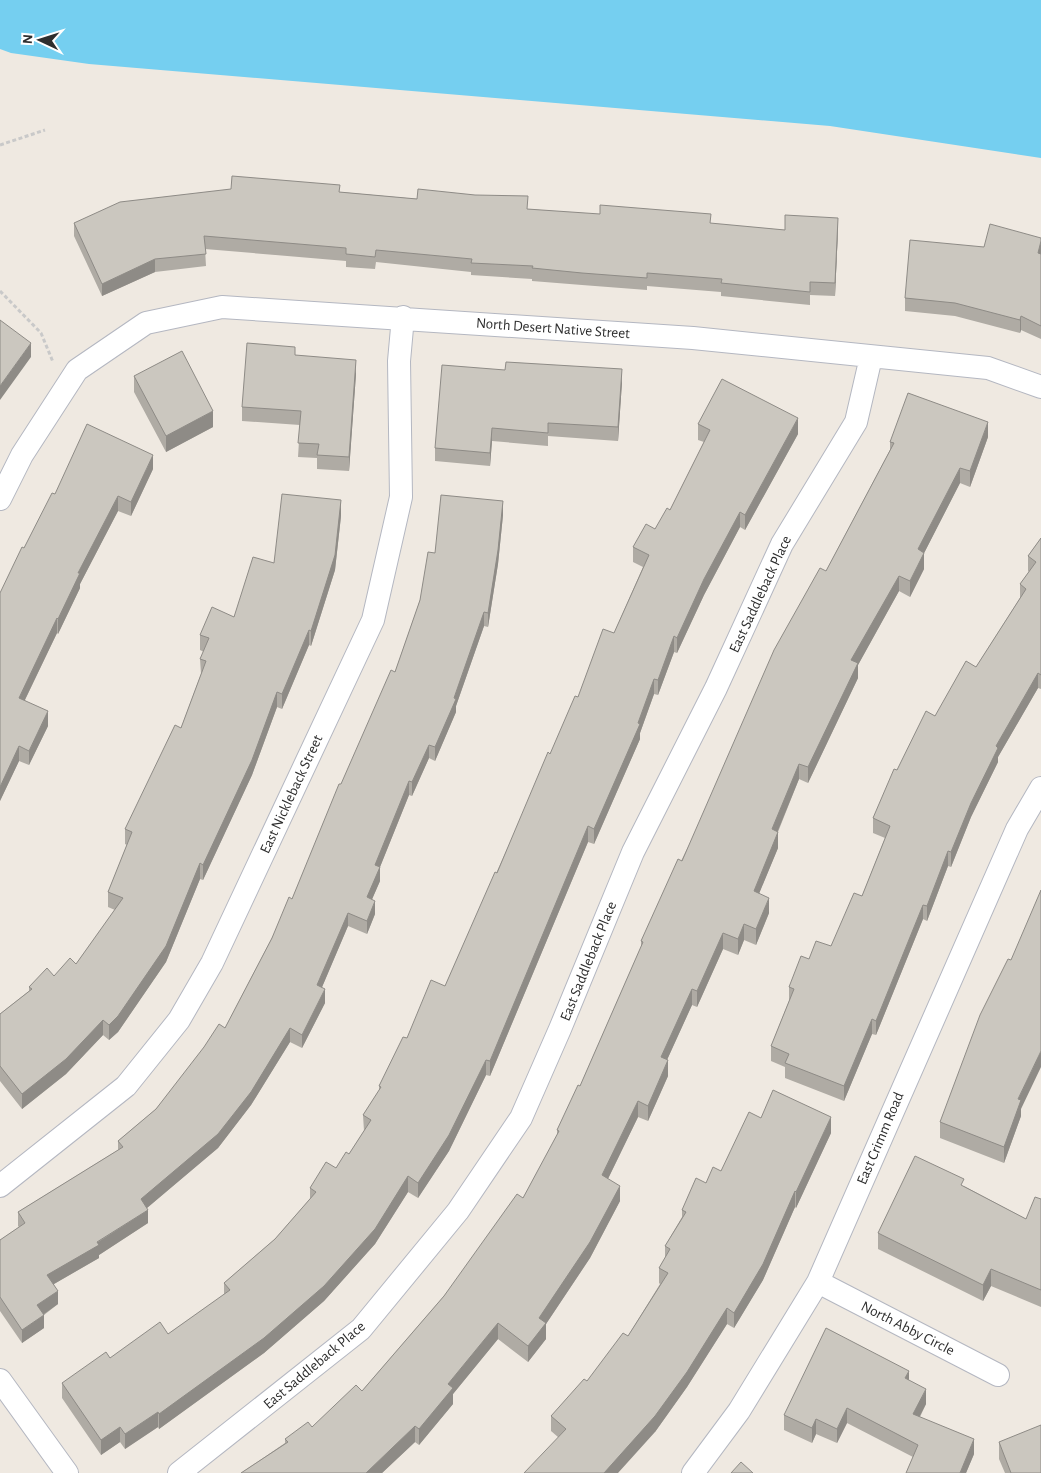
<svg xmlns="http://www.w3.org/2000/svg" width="1041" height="1473" viewBox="0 0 1041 1473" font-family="'Alegreya Sans',sans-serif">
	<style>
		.water { fill: #75cff0 }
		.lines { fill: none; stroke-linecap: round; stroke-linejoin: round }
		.minor-casing { stroke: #b4b7c1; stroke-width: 24 }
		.path { stroke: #c9c9c9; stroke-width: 3; stroke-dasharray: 4 2.5; stroke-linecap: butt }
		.minor { stroke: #fff; stroke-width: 22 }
		.wall { fill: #afaba4 }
		.shaded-wall { fill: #8e8b86 }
		.building { fill: #cbc7bf; stroke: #8e8b86 }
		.labels { text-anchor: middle; stroke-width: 4.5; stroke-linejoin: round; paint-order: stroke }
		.street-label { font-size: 15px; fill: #2e2e2e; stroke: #fff }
	</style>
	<rect width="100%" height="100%" fill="#efe9e1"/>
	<!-- water -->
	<path class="water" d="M 0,0 L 1041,0 L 1041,158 L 830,126 L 89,64 L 11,53 L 0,49 Z"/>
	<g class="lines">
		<defs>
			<path id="minor" d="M 0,499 L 22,455 L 77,370 L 146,323 L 222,307 L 693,338 L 988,368 L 1041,387
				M 0,1186 L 126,1086 L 179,1020 L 212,963 L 373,620 L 401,497 L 399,361 L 403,317
				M 818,1282 L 998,1375
				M 0,1380 L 67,1473
				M 179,1473 L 361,1329 L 458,1211 L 521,1118 L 560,1029 L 633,852 L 716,688 L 782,544 L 856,422 L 871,357
				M 693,1473 L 739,1411 L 818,1282 L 1017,829 L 1041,788"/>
		</defs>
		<!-- minor casing -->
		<use href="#minor" class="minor-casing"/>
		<!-- path -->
		<path class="path" d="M 0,145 L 45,130
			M 0,291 L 41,333 L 53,362"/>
		<!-- minor -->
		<use href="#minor" class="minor"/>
	</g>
	<!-- wall -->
	<path class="wall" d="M 340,192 L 528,209 L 785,230 L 838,230 L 835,296 L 810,295 L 810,305 L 721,296 L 721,292 L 647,286 L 647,290 L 582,285 L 532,281 L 532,279 L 471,275 L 471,272 L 376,262 L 375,269 L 346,267 L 346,261 L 205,249 L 206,266 L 155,272 L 102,296 L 74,236 L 74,223 Z
		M 1041,238 L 1041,339 L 1021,330 L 1020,333 L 955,316 L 905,311 L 905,298 L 984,247 Z
		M 295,355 L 356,374 L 349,471 L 317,469 L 317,458 L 298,457 L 300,425 L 242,421 L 242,407 Z
		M 134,376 L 213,427 L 166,452 L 134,392 Z
		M 622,382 L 618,441 L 548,436 L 548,446 L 492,441 L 490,466 L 435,461 L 435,448 Z
		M 698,424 L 798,434 L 745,530 L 740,527 L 704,595 L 677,653 L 674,652 L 658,695 L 654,694 L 640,733 L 640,739 L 594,844 L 588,842 L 490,1076 L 486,1075 L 449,1151 L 418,1198 L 408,1192 L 375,1244 L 324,1301 L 264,1353 L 159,1429 L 158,1427 L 125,1449 L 120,1442 L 101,1455 L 62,1398 L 62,1383 L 110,1358 L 168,1334 L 224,1295 L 224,1283 L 275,1239 L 310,1199 L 310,1188 L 336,1168 L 349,1154 L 364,1131 L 363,1115 L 379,1091 L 379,1086 L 407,1038 L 445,986 L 550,754 L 578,697 L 614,633 L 643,567 L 633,562 L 633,547 L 655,529 L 670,510 L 704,442 L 698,440 Z
		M 988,437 L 970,487 L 960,483 L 924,553 L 924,569 L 910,597 L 899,591 L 858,665 L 858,678 L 808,783 L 799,779 L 778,832 L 778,848 L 759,893 L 769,913 L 756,945 L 744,940 L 738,955 L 723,949 L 697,1007 L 692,1005 L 667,1060 L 668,1076 L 648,1121 L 638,1117 L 608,1179 L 620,1201 L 590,1258 L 546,1324 L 546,1339 L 528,1362 L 498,1339 L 453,1394 L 453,1404 L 419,1445 L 415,1442 L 382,1473 L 241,1473 L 285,1443 L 285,1439 L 312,1427 L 362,1391 L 444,1296 L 523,1198 L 557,1136 L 557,1130 L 580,1086 L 641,947 L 641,941 L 826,571 L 890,450 L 890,442 Z
		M 153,469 L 131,516 L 118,511 L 80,584 L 80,588 L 58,634 L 57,633 L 25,700 L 48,726 L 29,765 L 19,761 L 0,801 L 24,548 L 55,494 Z
		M 503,515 L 498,564 L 488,627 L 484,626 L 456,706 L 456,712 L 435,761 L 429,758 L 412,796 L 409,795 L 380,867 L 380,881 L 372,899 L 375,914 L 367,934 L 348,926 L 322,987 L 325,1003 L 302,1048 L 290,1042 L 251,1105 L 218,1148 L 147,1208 L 148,1223 L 99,1255 L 99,1258 L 54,1284 L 58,1304 L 44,1315 L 44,1328 L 22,1343 L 0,1311 L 0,1240 L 19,1227 L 18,1226 L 18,1212 L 118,1150 L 118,1141 L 156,1109 L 225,1028 L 292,899 L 341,784 L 395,672 L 420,600 L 435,553 Z
		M 341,516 L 335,570 L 311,646 L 309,645 L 282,709 L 277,707 L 252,775 L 203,880 L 200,879 L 166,962 L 118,1032 L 109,1040 L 103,1035 L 66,1074 L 22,1109 L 0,1081 L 0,1014 L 29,991 L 29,987 L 54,976 L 76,964 L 115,910 L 108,907 L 108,892 L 127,845 L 125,844 L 125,829 L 181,728 L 201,674 L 200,659 L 204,652 L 200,650 L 200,635 L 234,617 L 274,563 Z
		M 1041,538 L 1041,689 L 1038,688 L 998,757 L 998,762 L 971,817 L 951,867 L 948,866 L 927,921 L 923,919 L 876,1035 L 872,1034 L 844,1101 L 785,1078 L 785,1067 L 771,1061 L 771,1046 L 789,1001 L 789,987 L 809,959 L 831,946 L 862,896 L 885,838 L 873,833 L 873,818 L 897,770 L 935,716 L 976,667 L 1020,598 L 1020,584 L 1029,572 L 1028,571 L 1028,556 Z
		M 1021,1109 L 1021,1116 L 1004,1163 L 940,1138 L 940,1122 Z
		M 761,1118 L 831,1133 L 796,1208 L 795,1207 L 763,1280 L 734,1328 L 727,1324 L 687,1387 L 655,1432 L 558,1437 L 551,1431 L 551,1416 L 587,1381 L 628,1336 L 660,1284 L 659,1283 L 659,1268 L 665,1258 L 665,1246 L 682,1217 L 682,1210 L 706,1183 L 721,1171 Z
		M 964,1186 L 1026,1219 L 1041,1199 L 1041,1307 L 991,1286 L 983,1301 L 878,1249 L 878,1233 Z
		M 909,1380 L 926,1404 L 920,1417 L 974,1454 L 966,1473 L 906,1473 L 913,1457 L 847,1423 L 837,1443 L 816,1434 L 812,1443 L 784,1430 L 784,1415 Z
		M 999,1442 L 1041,1473 L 1005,1473 L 999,1459 Z"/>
	<!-- shaded-wall -->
	<path class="shaded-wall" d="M 838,218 L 838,230 L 835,296 L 835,283 Z
		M 1041,241 L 1041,255 L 1038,253 Z
		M 155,259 L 155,272 L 102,296 L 102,284 Z
		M 1021,316 L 1021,330 L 1020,333 L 1020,320 Z
		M 31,343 L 31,357 L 0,400 L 0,386 Z
		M 356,360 L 356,374 L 349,471 L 349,457 Z
		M 622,369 L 622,382 L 618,441 L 618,427 Z
		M 213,411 L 213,427 L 166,452 L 166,436 Z
		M 798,418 L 798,434 L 745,530 L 745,515 Z
		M 988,422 L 988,437 L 970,487 L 970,471 Z
		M 492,428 L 492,441 L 490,466 L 490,453 Z
		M 153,455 L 153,469 L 131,516 L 131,502 Z
		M 960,468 L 960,483 L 918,565 L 918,549 Z
		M 118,496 L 118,511 L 80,584 L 80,588 L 58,634 L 58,619 L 78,573 Z
		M 341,500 L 341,516 L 335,570 L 311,646 L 311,631 Z
		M 503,501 L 503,515 L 498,564 L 488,627 L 488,613 Z
		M 740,512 L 740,527 L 704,595 L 677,653 L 677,638 L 704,579 Z
		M 924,553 L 924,569 L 910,597 L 910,581 Z
		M 899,576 L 899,591 L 858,665 L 858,678 L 808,783 L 808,767 L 851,660 Z
		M 484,612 L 484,626 L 456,706 L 456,712 L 435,761 L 435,747 L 454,698 Z
		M 57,618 L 57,633 L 19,712 L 19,698 Z
		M 309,630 L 309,645 L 282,709 L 282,694 Z
		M 674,636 L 674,652 L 658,695 L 658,680 Z
		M 1038,673 L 1038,688 L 998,757 L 998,762 L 971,817 L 951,867 L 951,852 L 971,803 L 996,746 Z
		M 654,679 L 654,694 L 640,733 L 640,739 L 594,844 L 594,829 L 638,723 Z
		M 277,692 L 277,707 L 252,775 L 203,880 L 203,865 Z
		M 48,711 L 48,726 L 29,765 L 29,751 Z
		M 429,745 L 429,758 L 412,796 L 412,782 Z
		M 19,746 L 19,761 L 0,801 L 0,787 Z
		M 799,764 L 799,779 L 772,845 L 772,829 Z
		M 409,781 L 409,795 L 380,867 L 380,881 L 367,911 L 367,897 L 375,865 Z
		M 588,826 L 588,842 L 490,1076 L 490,1061 Z
		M 778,832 L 778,848 L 754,906 L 754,891 Z
		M 948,851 L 948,866 L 927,921 L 927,906 Z
		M 200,863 L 200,879 L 166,962 L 118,1032 L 109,1040 L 109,1025 Z
		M 769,898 L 769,913 L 756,945 L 756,929 Z
		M 375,901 L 375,914 L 367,934 L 367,921 Z
		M 923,905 L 923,919 L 876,1035 L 876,1021 Z
		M 348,913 L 348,926 L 317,999 L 317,985 Z
		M 744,924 L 744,940 L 738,955 L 738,939 Z
		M 723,933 L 723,949 L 697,1007 L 697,991 Z
		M 325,989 L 325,1003 L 302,1048 L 302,1035 Z
		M 692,989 L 692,1005 L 661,1073 L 661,1057 Z
		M 872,1019 L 872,1034 L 844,1101 L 844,1086 Z
		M 103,1020 L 103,1035 L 66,1074 L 22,1109 L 22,1094 Z
		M 290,1028 L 290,1042 L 251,1105 L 218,1148 L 141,1213 L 141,1199 Z
		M 1041,1051 L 1041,1067 L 1021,1109 L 1021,1116 L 1004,1163 L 1004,1147 L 1018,1099 Z
		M 486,1060 L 486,1075 L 449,1151 L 418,1198 L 418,1183 Z
		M 668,1060 L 668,1076 L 648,1121 L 648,1106 Z
		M 638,1101 L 638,1117 L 602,1191 L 602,1175 Z
		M 831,1117 L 831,1133 L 796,1208 L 796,1192 Z
		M 408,1176 L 408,1192 L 375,1244 L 324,1301 L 264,1353 L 159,1429 L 159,1414 Z
		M 620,1186 L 620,1201 L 590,1258 L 546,1324 L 546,1339 L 528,1362 L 528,1346 L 539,1318 Z
		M 795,1191 L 795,1207 L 763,1280 L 734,1328 L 734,1313 Z
		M 148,1210 L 148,1223 L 99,1255 L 99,1258 L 47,1288 L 47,1275 Z
		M 991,1269 L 991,1286 L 983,1301 L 983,1285 Z
		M 58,1291 L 58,1304 L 37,1319 L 37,1305 Z
		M 727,1308 L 727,1324 L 687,1387 L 655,1432 L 618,1473 L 604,1473 Z
		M 44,1315 L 44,1328 L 22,1343 L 22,1330 Z
		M 498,1323 L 498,1339 L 453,1394 L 453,1404 L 419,1445 L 419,1429 L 448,1384 Z
		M 909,1371 L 909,1386 L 905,1378 Z
		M 926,1389 L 926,1404 L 913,1429 L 913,1414 Z
		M 847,1408 L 847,1423 L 837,1443 L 837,1429 Z
		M 158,1412 L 158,1427 L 125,1449 L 125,1434 Z
		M 816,1419 L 816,1434 L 812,1443 L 812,1428 Z
		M 415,1426 L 415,1442 L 382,1473 L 366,1473 Z
		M 120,1427 L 120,1442 L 101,1455 L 101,1440 Z
		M 974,1439 L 974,1454 L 966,1473 L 960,1473 Z"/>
	<!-- building -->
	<path class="building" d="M 232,176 L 340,185 L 339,192 L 417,199 L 418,189 L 475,195 L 528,196 L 527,209 L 600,214 L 600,205 L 711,214 L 710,223 L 785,230 L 785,215 L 838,218 L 835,283 L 810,282 L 810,292 L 721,283 L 722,279 L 647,273 L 647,278 L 582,273 L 532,268 L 533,266 L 471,263 L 472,259 L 376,250 L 375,257 L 346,254 L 346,248 L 204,236 L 206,254 L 155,259 L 102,284 L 74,223 L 120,202 L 231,189 Z
		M 990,224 L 1041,238 L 1041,241 L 1038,253 L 1041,254 L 1041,326 L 1021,316 L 1020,320 L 955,303 L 905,298 L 910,240 L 984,247 Z
		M 0,320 L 31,343 L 0,386 Z
		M 247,343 L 295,347 L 295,355 L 356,360 L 349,457 L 317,455 L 319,444 L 298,443 L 301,411 L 242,407 Z
		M 182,351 L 213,411 L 166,436 L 134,376 Z
		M 506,362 L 622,369 L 618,427 L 548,423 L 548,433 L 492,428 L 490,453 L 435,448 L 442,365 L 505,370 Z
		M 722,379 L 798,418 L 745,515 L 740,512 L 704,579 L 677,638 L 674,636 L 658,680 L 654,679 L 638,723 L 640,724 L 594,829 L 588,826 L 490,1061 L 486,1060 L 449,1135 L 418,1183 L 408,1176 L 375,1229 L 324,1286 L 264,1338 L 159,1414 L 158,1412 L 125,1434 L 120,1427 L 101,1440 L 62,1383 L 106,1352 L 110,1358 L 160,1322 L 168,1334 L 230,1290 L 224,1283 L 275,1239 L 316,1192 L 310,1188 L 326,1162 L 336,1168 L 346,1152 L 349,1154 L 371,1120 L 363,1115 L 381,1087 L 379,1086 L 403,1037 L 407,1038 L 431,980 L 445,986 L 495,872 L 497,873 L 548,752 L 550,754 L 575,696 L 578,697 L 603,629 L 614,633 L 649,555 L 633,547 L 646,524 L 655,529 L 667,508 L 670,510 L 710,430 L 698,424 Z
		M 908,393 L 988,422 L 970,471 L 960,468 L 918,549 L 924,553 L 910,581 L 899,576 L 851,660 L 858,663 L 808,767 L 799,764 L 772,829 L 778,832 L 754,891 L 769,898 L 756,929 L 744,924 L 738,939 L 723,933 L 697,991 L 692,989 L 661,1057 L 668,1060 L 648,1106 L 638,1101 L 602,1175 L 620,1186 L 590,1242 L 539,1318 L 546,1323 L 528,1346 L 498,1323 L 448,1384 L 453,1388 L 419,1429 L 415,1426 L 366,1473 L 241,1473 L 288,1442 L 285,1439 L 308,1422 L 312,1427 L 356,1385 L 362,1391 L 444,1296 L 517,1194 L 523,1198 L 559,1131 L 557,1130 L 578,1085 L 580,1086 L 643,942 L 641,941 L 678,859 L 682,861 L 774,650 L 820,568 L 826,571 L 894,443 L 890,442 Z
		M 87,424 L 153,455 L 131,502 L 118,496 L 78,573 L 80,573 L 58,619 L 57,618 L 19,698 L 48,711 L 29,751 L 19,746 L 0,787 L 0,593 L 22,547 L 24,548 L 52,493 L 55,494 Z
		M 282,494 L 341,500 L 335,555 L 311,631 L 309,630 L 282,694 L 277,692 L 252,760 L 203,865 L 200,863 L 166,946 L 118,1016 L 109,1025 L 103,1020 L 66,1059 L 22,1094 L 0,1066 L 0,1014 L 32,989 L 29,987 L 47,968 L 54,976 L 70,958 L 76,964 L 123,898 L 108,892 L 132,832 L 125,829 L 175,725 L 181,728 L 206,661 L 200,659 L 209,638 L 200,635 L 212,607 L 234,617 L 253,557 L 274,563 Z
		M 441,495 L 503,501 L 498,550 L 488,613 L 484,612 L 454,698 L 456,699 L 435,747 L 429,745 L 412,782 L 409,781 L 375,865 L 380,867 L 367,897 L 375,901 L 367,921 L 348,913 L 317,985 L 325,989 L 302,1035 L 290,1028 L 251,1092 L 218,1134 L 141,1199 L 148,1210 L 97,1242 L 99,1245 L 47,1275 L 58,1291 L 37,1305 L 44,1315 L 22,1330 L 0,1297 L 0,1240 L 25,1223 L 18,1212 L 123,1147 L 118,1141 L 156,1109 L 204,1047 L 219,1024 L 225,1028 L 272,938 L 289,897 L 292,899 L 339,784 L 341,784 L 391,670 L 395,672 L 420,600 L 428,552 L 435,553 Z
		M 1041,538 L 1041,675 L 1038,673 L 996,746 L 998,748 L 971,803 L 951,852 L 948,851 L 927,906 L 923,905 L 876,1021 L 872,1019 L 844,1086 L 785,1063 L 789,1054 L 771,1046 L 794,989 L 789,987 L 801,956 L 809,959 L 816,941 L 831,946 L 854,893 L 862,896 L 890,826 L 873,818 L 894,769 L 897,770 L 926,711 L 935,716 L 966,661 L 976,667 L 1026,589 L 1020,584 L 1036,562 L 1028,556 Z
		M 1041,890 L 1041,1051 L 1018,1099 L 1021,1100 L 1004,1147 L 940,1122 L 980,1015 L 1008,959 L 1011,960 Z
		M 773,1090 L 831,1117 L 796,1192 L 795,1191 L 763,1264 L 734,1313 L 727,1308 L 687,1372 L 655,1416 L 604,1473 L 524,1473 L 566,1429 L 551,1416 L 584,1379 L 587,1381 L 623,1333 L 628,1336 L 668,1273 L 659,1268 L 670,1249 L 665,1246 L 686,1212 L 682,1210 L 696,1178 L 706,1183 L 713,1167 L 721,1171 L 749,1112 L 761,1118 Z
		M 915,1156 L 964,1179 L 961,1185 L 1026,1219 L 1035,1197 L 1041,1199 L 1041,1290 L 991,1269 L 983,1285 L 878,1233 Z
		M 826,1328 L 909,1371 L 905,1378 L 926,1389 L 913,1414 L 974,1439 L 960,1473 L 906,1473 L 918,1445 L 847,1408 L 837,1429 L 816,1419 L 812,1428 L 784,1415 Z
		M 1041,1425 L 1041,1473 L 1011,1473 L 999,1442 Z
		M 741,1462 L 753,1473 L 731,1473 Z"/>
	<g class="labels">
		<!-- street labels -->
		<g class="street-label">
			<text transform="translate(553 328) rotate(4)" y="5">North Desert Native Street</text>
			<text transform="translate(760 594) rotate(-65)" y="5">East Saddleback Place</text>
			<text transform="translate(291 794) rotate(-65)" y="5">East Nickleback Street</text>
			<text transform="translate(588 961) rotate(-68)" y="5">East Saddleback Place</text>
			<text transform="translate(880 1138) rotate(-67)" y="5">East Crimm Road</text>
			<text transform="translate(908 1328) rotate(27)" y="5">North Abby Circle</text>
			<text transform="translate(314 1365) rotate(-40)" y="5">East Saddleback Place</text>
		</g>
	</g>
	<!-- north arrow -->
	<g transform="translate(40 40) rotate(274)" stroke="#ffffff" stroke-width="4" paint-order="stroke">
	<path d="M0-4L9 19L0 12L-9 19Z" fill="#2e2e2e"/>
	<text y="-8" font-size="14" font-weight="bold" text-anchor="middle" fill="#2e2e2e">N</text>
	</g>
</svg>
